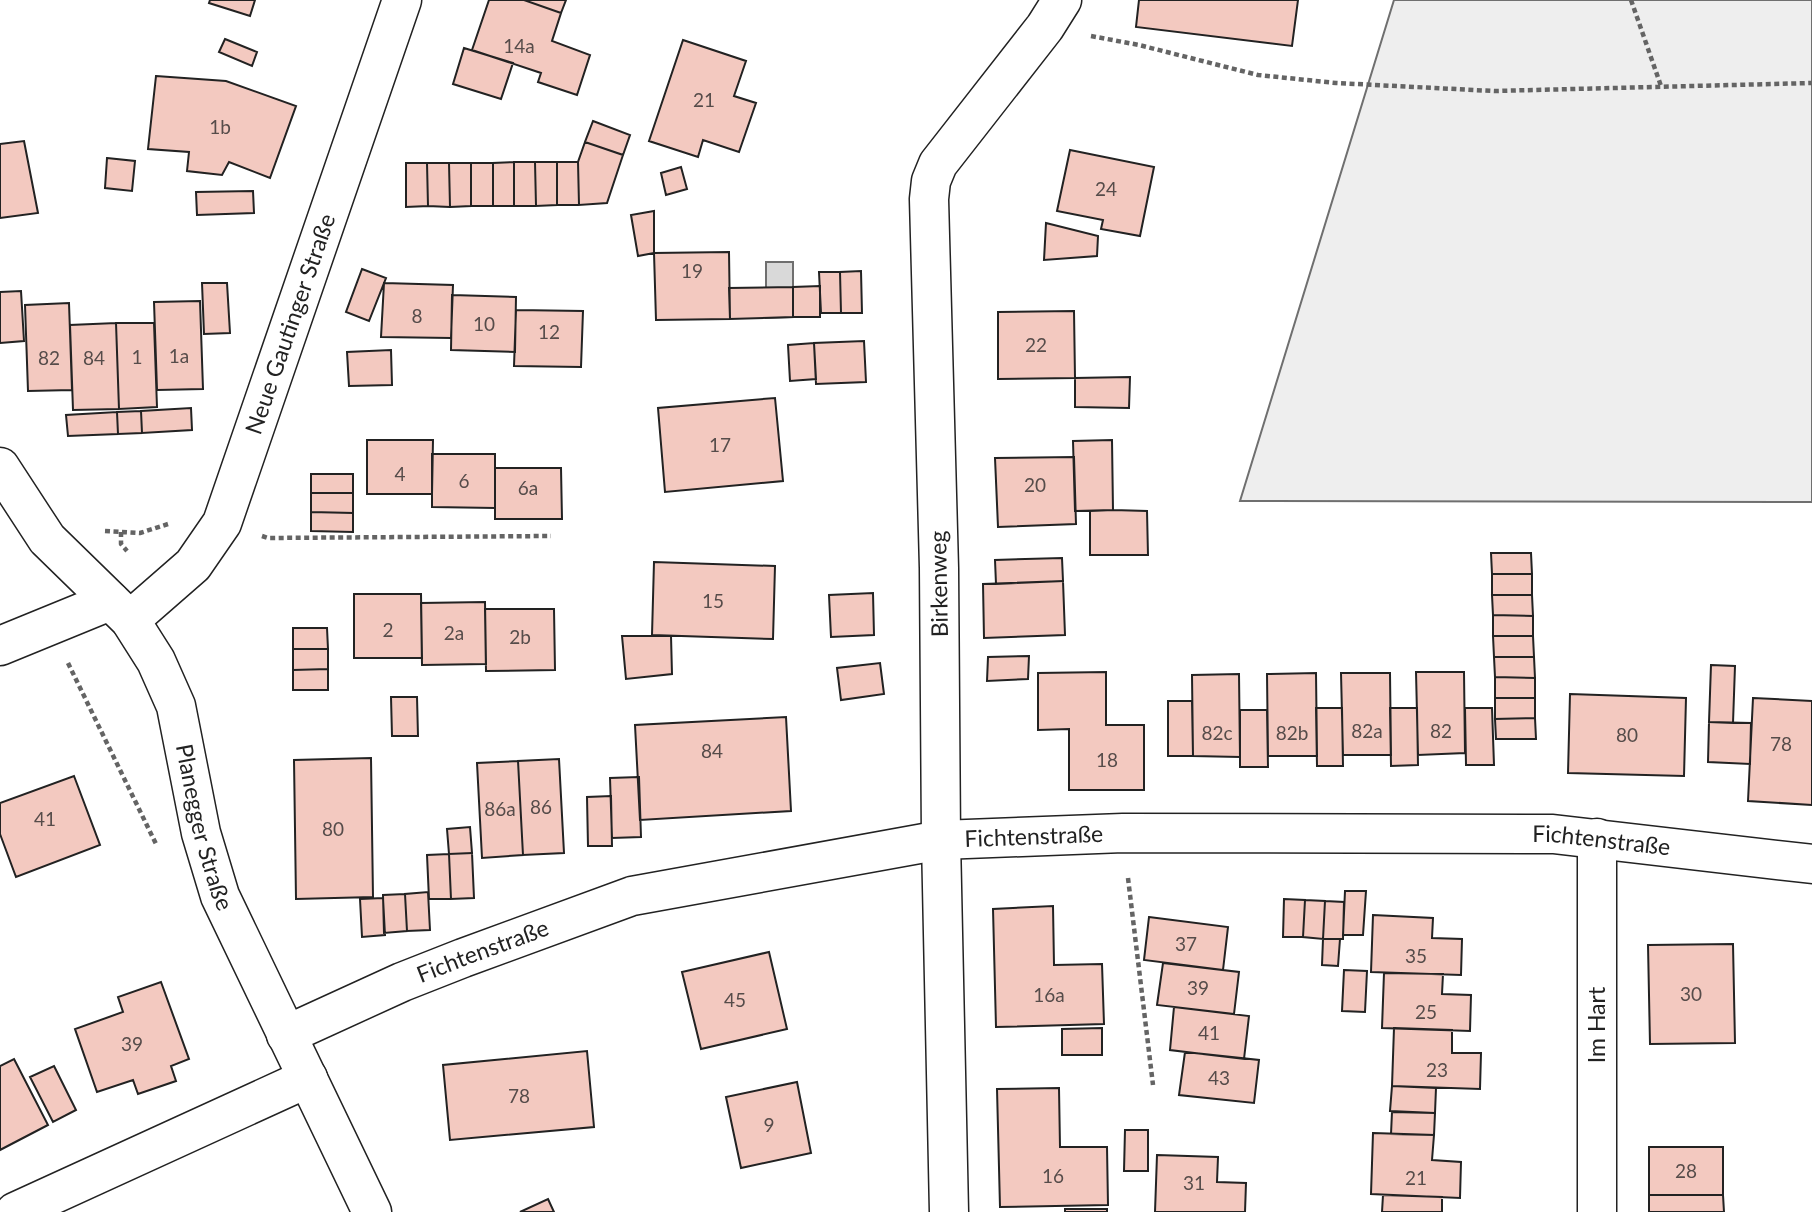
<svg xmlns="http://www.w3.org/2000/svg" width="1812" height="1212" viewBox="0 0 1812 1212" font-family="Lato,sans-serif">
	<style>
		.green { fill: #eee; stroke: #6f6f6f; stroke-width: 2 }
		.water { fill: #d9d9d9; stroke: #6f6f6f; stroke-width: 2 }
		.building { fill: #f3c9c0; stroke: #222; stroke-width: 2 }
		.lines { fill: none; stroke-linecap: round; stroke-linejoin: round }
		.minor-casing { stroke: #222; stroke-width: 41 }
		.path { stroke: #646464; stroke-width: 4.5; stroke-dasharray: 5 3.5; stroke-linecap: butt }
		.minor { stroke: #fff; stroke-width: 38 }
		.labels { text-anchor: middle; stroke-width: 5; stroke-linejoin: round; paint-order: stroke }
		.number-label { font-size: 19px; fill: #564c4a }
		.street-label { font-size: 23px; fill: #222; stroke: #fff }
	</style>
	<rect width="100%" height="100%" fill="#fff"/>
	<!-- green -->
	<path class="green" d="M 1394,0 L 1812,0 L 1812,502 L 1240,501 Z"/>
	<!-- water -->
	<path class="water" d="M 766,262 L 793,262 L 793,317 L 766,318 Z"/>
	<!-- building -->
	<path class="building" d="M 210,0 L 255,0 L 250,16 L 209,3 Z
		M 489,0 L 524,0 L 561,13 L 552,41 L 590,55 L 577,95 L 538,82 L 541,73 L 472,50 Z
		M 524,0 L 566,0 L 561,13 Z
		M 1139,0 L 1298,0 L 1292,46 L 1136,27 Z
		M 225,39 L 257,52 L 252,66 L 219,52 Z
		M 683,40 L 746,61 L 734,96 L 756,103 L 739,152 L 703,140 L 698,157 L 649,141 Z
		M 464,48 L 513,63 L 501,99 L 453,84 Z
		M 156,76 L 226,81 L 296,106 L 270,178 L 229,162 L 222,175 L 187,171 L 189,152 L 148,149 Z
		M 593,121 L 630,135 L 623,155 L 585,142 Z
		M 24,141 L 38,213 L 0,218 L 0,144 Z
		M 585,142 L 623,155 L 607,203 L 579,205 L 578,162 Z
		M 1070,150 L 1154,167 L 1140,236 L 1101,229 L 1103,220 L 1057,211 Z
		M 107,158 L 135,161 L 132,191 L 105,188 Z
		M 514,162 L 535,162 L 536,206 L 514,206 Z
		M 514,162 L 514,206 L 493,206 L 493,163 Z
		M 535,162 L 557,162 L 557,205 L 536,206 Z
		M 557,162 L 578,162 L 579,205 L 557,205 Z
		M 406,163 L 427,163 L 428,206 L 406,207 Z
		M 427,163 L 449,163 L 450,207 L 428,206 Z
		M 449,163 L 471,163 L 471,206 L 450,207 Z
		M 471,163 L 493,163 L 493,206 L 471,206 Z
		M 681,167 L 687,189 L 666,195 L 661,173 Z
		M 253,191 L 254,213 L 197,215 L 196,192 Z
		M 654,211 L 654,253 L 638,256 L 631,215 Z
		M 1046,223 L 1098,236 L 1097,256 L 1044,260 Z
		M 729,252 L 730,319 L 656,320 L 654,253 Z
		M 362,269 L 386,278 L 369,321 L 346,312 Z
		M 861,271 L 862,313 L 841,313 L 840,272 Z
		M 819,272 L 840,272 L 841,313 L 821,313 Z
		M 202,283 L 227,283 L 230,333 L 204,334 Z
		M 384,283 L 453,285 L 451,338 L 381,337 Z
		M 820,286 L 820,317 L 793,317 L 793,287 Z
		M 793,287 L 793,317 L 730,319 L 729,288 Z
		M 21,291 L 24,341 L 0,343 L 0,292 Z
		M 452,295 L 516,297 L 515,352 L 451,350 Z
		M 200,301 L 203,389 L 157,390 L 154,302 Z
		M 69,303 L 72,390 L 28,391 L 25,305 Z
		M 516,310 L 583,311 L 581,367 L 514,366 Z
		M 1074,311 L 1075,378 L 998,379 L 998,312 Z
		M 116,323 L 154,323 L 157,407 L 119,409 Z
		M 116,323 L 119,409 L 73,410 L 70,325 Z
		M 864,341 L 866,382 L 816,384 L 814,343 Z
		M 814,343 L 816,379 L 790,381 L 788,345 Z
		M 391,350 L 392,385 L 349,386 L 347,352 Z
		M 1130,377 L 1129,408 L 1075,407 L 1075,378 Z
		M 775,398 L 783,481 L 665,492 L 658,408 Z
		M 191,408 L 192,430 L 142,433 L 141,411 Z
		M 141,411 L 142,433 L 118,434 L 117,412 Z
		M 117,412 L 118,434 L 68,436 L 66,415 Z
		M 367,440 L 433,440 L 432,494 L 367,494 Z
		M 1112,440 L 1113,510 L 1075,511 L 1073,441 Z
		M 432,454 L 495,454 L 495,508 L 432,507 Z
		M 1074,457 L 1076,524 L 998,527 L 995,458 Z
		M 495,468 L 561,468 L 562,519 L 495,519 Z
		M 311,474 L 353,474 L 353,493 L 311,493 Z
		M 311,493 L 353,493 L 353,513 L 311,512 Z
		M 1113,510 L 1147,511 L 1148,555 L 1090,555 L 1090,511 Z
		M 311,512 L 353,513 L 353,532 L 311,531 Z
		M 1491,553 L 1531,553 L 1532,574 L 1492,574 Z
		M 1062,558 L 1063,581 L 996,584 L 995,560 Z
		M 654,562 L 775,566 L 773,639 L 652,635 Z
		M 1492,574 L 1532,574 L 1532,595 L 1492,595 Z
		M 1063,581 L 1065,635 L 984,638 L 983,584 Z
		M 873,593 L 874,635 L 831,637 L 829,595 Z
		M 354,594 L 421,594 L 422,658 L 354,658 Z
		M 1492,595 L 1532,595 L 1533,616 L 1493,615 Z
		M 485,602 L 486,664 L 422,665 L 421,603 Z
		M 485,609 L 554,609 L 555,670 L 486,671 Z
		M 1493,615 L 1533,616 L 1533,636 L 1493,636 Z
		M 293,628 L 327,628 L 328,649 L 293,649 Z
		M 622,636 L 671,636 L 672,674 L 626,679 Z
		M 1493,636 L 1533,636 L 1534,657 L 1494,657 Z
		M 293,649 L 328,649 L 328,669 L 293,670 Z
		M 1029,656 L 1028,679 L 987,681 L 988,657 Z
		M 1494,657 L 1534,657 L 1535,678 L 1495,677 Z
		M 880,663 L 884,694 L 841,700 L 837,668 Z
		M 1711,665 L 1735,666 L 1733,723 L 1709,722 Z
		M 328,669 L 328,690 L 293,690 L 293,670 Z
		M 1106,672 L 1106,725 L 1144,725 L 1144,790 L 1069,790 L 1069,729 L 1038,730 L 1038,673 Z
		M 1416,672 L 1464,672 L 1465,753 L 1418,755 Z
		M 1316,673 L 1317,756 L 1268,756 L 1267,674 Z
		M 1341,673 L 1390,673 L 1391,755 L 1343,755 Z
		M 1239,674 L 1240,757 L 1193,756 L 1192,675 Z
		M 1495,677 L 1535,678 L 1535,698 L 1495,698 Z
		M 1570,694 L 1686,698 L 1684,776 L 1568,773 Z
		M 391,697 L 417,697 L 418,736 L 392,736 Z
		M 1495,698 L 1535,698 L 1535,718 L 1495,719 Z
		M 1753,698 L 1812,701 L 1812,805 L 1748,801 Z
		M 1168,701 L 1192,701 L 1193,756 L 1168,756 Z
		M 1316,708 L 1342,708 L 1343,766 L 1317,766 Z
		M 1390,708 L 1417,708 L 1418,765 L 1391,766 Z
		M 1465,708 L 1492,708 L 1494,765 L 1466,765 Z
		M 1240,710 L 1267,710 L 1268,767 L 1240,767 Z
		M 786,717 L 791,811 L 640,820 L 635,725 Z
		M 1535,718 L 1536,739 L 1496,739 L 1495,719 Z
		M 1709,722 L 1751,723 L 1750,764 L 1708,762 Z
		M 371,758 L 373,897 L 296,899 L 294,760 Z
		M 559,759 L 564,853 L 523,855 L 518,761 Z
		M 518,761 L 523,855 L 482,858 L 477,763 Z
		M 74,776 L 100,845 L 16,877 L 0,834 L 0,803 Z
		M 639,777 L 641,837 L 612,838 L 610,778 Z
		M 611,796 L 612,846 L 588,846 L 587,797 Z
		M 470,827 L 472,853 L 449,854 L 447,829 Z
		M 472,853 L 474,898 L 451,899 L 449,854 Z
		M 449,854 L 451,899 L 429,899 L 427,855 Z
		M 1345,891 L 1366,891 L 1363,935 L 1343,935 Z
		M 428,892 L 430,930 L 407,931 L 405,894 Z
		M 405,894 L 407,931 L 384,933 L 383,895 Z
		M 383,898 L 385,935 L 362,937 L 360,899 Z
		M 1284,899 L 1305,900 L 1303,937 L 1283,937 Z
		M 1305,900 L 1325,901 L 1323,939 L 1303,937 Z
		M 1325,901 L 1344,902 L 1343,939 L 1323,939 Z
		M 1053,906 L 1054,965 L 1102,964 L 1104,1024 L 996,1027 L 993,909 Z
		M 1373,915 L 1433,918 L 1432,938 L 1462,939 L 1461,975 L 1371,972 Z
		M 1149,917 L 1228,927 L 1223,970 L 1144,960 Z
		M 1323,939 L 1340,939 L 1338,966 L 1322,965 Z
		M 1733,944 L 1735,1043 L 1650,1044 L 1648,945 Z
		M 769,952 L 787,1029 L 701,1049 L 682,972 Z
		M 1163,963 L 1239,972 L 1234,1014 L 1157,1005 Z
		M 1344,970 L 1367,971 L 1365,1012 L 1342,1011 Z
		M 1384,973 L 1443,974 L 1442,994 L 1471,995 L 1470,1031 L 1382,1028 Z
		M 161,982 L 189,1059 L 171,1066 L 176,1081 L 138,1094 L 133,1080 L 97,1092 L 75,1029 L 123,1012 L 118,997 Z
		M 1174,1007 L 1249,1016 L 1244,1059 L 1170,1050 Z
		M 1102,1028 L 1102,1055 L 1062,1055 L 1062,1029 Z
		M 1394,1028 L 1452,1030 L 1452,1053 L 1481,1053 L 1480,1089 L 1392,1086 Z
		M 587,1051 L 594,1127 L 450,1140 L 443,1065 Z
		M 1185,1052 L 1259,1060 L 1254,1103 L 1179,1095 Z
		M 14,1059 L 48,1125 L 0,1150 L 0,1066 Z
		M 54,1066 L 76,1110 L 53,1122 L 30,1077 Z
		M 797,1082 L 811,1153 L 741,1168 L 726,1097 Z
		M 1392,1086 L 1436,1088 L 1435,1113 L 1390,1111 Z
		M 1059,1088 L 1060,1147 L 1107,1147 L 1108,1205 L 1000,1207 L 997,1089 Z
		M 1392,1112 L 1435,1113 L 1434,1135 L 1391,1134 Z
		M 1125,1130 L 1148,1130 L 1148,1171 L 1124,1171 Z
		M 1373,1133 L 1434,1135 L 1432,1160 L 1461,1162 L 1460,1198 L 1371,1194 Z
		M 1649,1147 L 1723,1147 L 1723,1195 L 1649,1195 Z
		M 1157,1155 L 1218,1157 L 1217,1182 L 1246,1183 L 1245,1212 L 1155,1212 Z
		M 1383,1195 L 1442,1197 L 1442,1212 L 1382,1212 Z
		M 1649,1195 L 1723,1195 L 1724,1212 L 1649,1212 Z
		M 548,1199 L 554,1212 L 520,1212 Z
		M 1065,1209 L 1107,1209 L 1107,1212 L 1065,1212 Z"/>
	<g class="lines">
		<defs>
			<g id="minor">
				<path id="s1" d="M 0,467 L 47,539 L 130,620 L 156,661 L 176,706 L 201,833 L 220,896 L 372,1212"/>
				<path id="s2" d="M 130,620 L 193,565 L 222,523 L 402,0"/>
				<path d="M 0,646 L 110,601"/>
				<path d="M 1597,838 L 1597,1212"/>
				<path id="s3" d="M 286,1035 L 402,982 L 463,958 L 632,896 L 941,840 L 1123,833 L 1553,834 L 1812,864"/>
				<path d="M 15,1212 L 308,1078"/>
				<path d="M 949,1212 L 941,840 L 939,568 L 929,199 L 931,181 L 938,164 L 1045,27 L 1062,0"/>
			</g>
		</defs>
		<!-- minor casing -->
		<use href="#minor" class="minor-casing"/>
		<!-- path -->
		<path class="path" d="M 1631,0 L 1661,86
			M 1091,36 L 1139,45 L 1258,75 L 1336,83 L 1494,91 L 1812,83
			M 105,531 L 140,533 L 168,524
			M 121,532 L 121,544 L 127,551
			M 262,536 L 268,538 L 551,536
			M 68,663 L 156,844
			M 1128,878 L 1153,1085"/>
		<!-- minor -->
		<use href="#minor" class="minor"/>
	</g>
	<g class="labels">
		<!-- number labels -->
		<g class="number-label">
			<text x="519" y="53">14a</text>
			<text x="704" y="107">21</text>
			<text x="220" y="134">1b</text>
			<text x="1106" y="196">24</text>
			<text x="692" y="278">19</text>
			<text x="417" y="323">8</text>
			<text x="484" y="331">10</text>
			<text x="549" y="339">12</text>
			<text x="1036" y="352">22</text>
			<text x="179" y="363">1a</text>
			<text x="137" y="364">1</text>
			<text x="49" y="365">82</text>
			<text x="94" y="365">84</text>
			<text x="720" y="452">17</text>
			<text x="400" y="481">4</text>
			<text x="464" y="488">6</text>
			<text x="1035" y="492">20</text>
			<text x="528" y="495">6a</text>
			<text x="713" y="608">15</text>
			<text x="388" y="637">2</text>
			<text x="454" y="640">2a</text>
			<text x="520" y="644">2b</text>
			<text x="1367" y="738">82a</text>
			<text x="1441" y="738">82</text>
			<text x="1217" y="740">82c</text>
			<text x="1292" y="740">82b</text>
			<text x="1627" y="742">80</text>
			<text x="1781" y="751">78</text>
			<text x="712" y="758">84</text>
			<text x="1107" y="767">18</text>
			<text x="541" y="814">86</text>
			<text x="500" y="816">86a</text>
			<text x="45" y="826">41</text>
			<text x="333" y="836">80</text>
			<text x="1186" y="951">37</text>
			<text x="1416" y="963">35</text>
			<text x="1198" y="995">39</text>
			<text x="1691" y="1001">30</text>
			<text x="1049" y="1002">16a</text>
			<text x="735" y="1007">45</text>
			<text x="1426" y="1019">25</text>
			<text x="1209" y="1040">41</text>
			<text x="132" y="1051">39</text>
			<text x="1437" y="1077">23</text>
			<text x="1219" y="1085">43</text>
			<text x="519" y="1103">78</text>
			<text x="769" y="1132">9</text>
			<text x="1686" y="1178">28</text>
			<text x="1053" y="1183">16</text>
			<text x="1416" y="1185">21</text>
			<text x="1194" y="1190">31</text>
		</g>
		<!-- street labels -->
		<g class="street-label">
			<text dy="8" stroke="none"><textPath href="#s2" startOffset="345">Neue Gautinger Straße</textPath></text>
			<text transform="translate(939 584) rotate(-91)" y="8">Birkenweg</text>
			<text dy="8" stroke="none"><textPath href="#s1" startOffset="424">Planegger Straße</textPath></text>
			<text dy="8" stroke="none"><textPath href="#s3" startOffset="780">Fichtenstraße</textPath></text>
			<text dy="8" stroke="none"><textPath href="#s3" startOffset="1348">Fichtenstraße</textPath></text>
			<text dy="8" stroke="none"><textPath href="#s3" startOffset="214">Fichtenstraße</textPath></text>
			<text transform="translate(1597 1025) rotate(-90)" y="8">Im Hart</text>
		</g>
	</g>
</svg>
